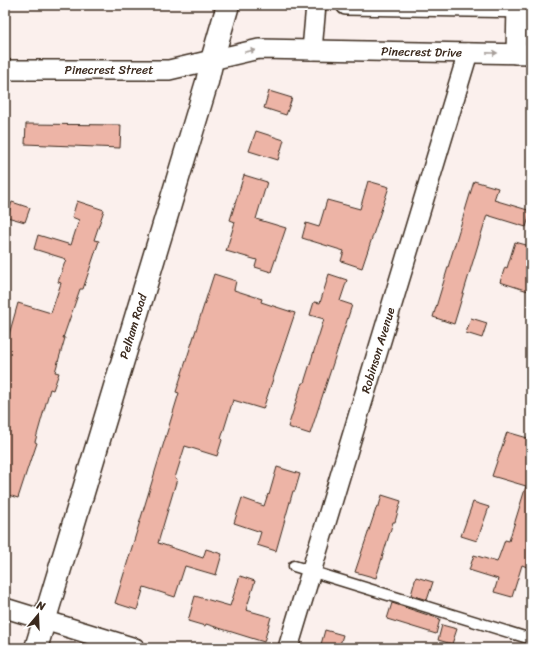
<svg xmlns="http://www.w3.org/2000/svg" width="536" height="653" viewBox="0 0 536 653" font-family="Sriracha,sans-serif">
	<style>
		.building { fill: #edb4a6; stroke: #3b2a1e }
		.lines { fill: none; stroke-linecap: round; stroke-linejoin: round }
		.service-casing { stroke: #3b2a1e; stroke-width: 13 }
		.minor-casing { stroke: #3b2a1e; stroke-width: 22 }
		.secondary-casing { stroke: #3b2a1e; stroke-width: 25 }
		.service { stroke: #fff; stroke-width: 10 }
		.minor { stroke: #fff; stroke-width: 19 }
		.secondary { stroke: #fff; stroke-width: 22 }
		.oneway { fill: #a79f9a }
		.labels { text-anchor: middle; stroke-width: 3; stroke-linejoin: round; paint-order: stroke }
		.street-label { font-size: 12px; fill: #3b2a1e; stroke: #fff }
	</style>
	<rect width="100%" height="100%" fill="#fbf0ed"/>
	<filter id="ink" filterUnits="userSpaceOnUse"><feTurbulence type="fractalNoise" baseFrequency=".025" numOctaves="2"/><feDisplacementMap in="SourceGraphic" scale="8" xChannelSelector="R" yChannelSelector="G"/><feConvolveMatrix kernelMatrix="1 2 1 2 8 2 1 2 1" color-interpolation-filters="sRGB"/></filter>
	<g filter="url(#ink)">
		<!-- building -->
		<path class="building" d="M 269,91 L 292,98 L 286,115 L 264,108 Z
			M 26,124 L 121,125 L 120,148 L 25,144 Z
			M 256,131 L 284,140 L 278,160 L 249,151 Z
			M 244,175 L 267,182 L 256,219 L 286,228 L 271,272 L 255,267 L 257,260 L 226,251 L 235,222 L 230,220 Z
			M 368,181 L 389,187 L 362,268 L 341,261 L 344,251 L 302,238 L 306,223 L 319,227 L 327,200 L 360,209 Z
			M 474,181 L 498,188 L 494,200 L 531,211 L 526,227 L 487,215 L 454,324 L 433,317 Z
			M 77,201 L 104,210 L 94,240 L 99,241 L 83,289 L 80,289 L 63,338 L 65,338 L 55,372 L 59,373 L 53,390 L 50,389 L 35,442 L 37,443 L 31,461 L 30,461 L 18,498 L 5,494 L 5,337 L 8,338 L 18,303 L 51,313 L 61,283 L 58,282 L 66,259 L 34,249 L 38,235 L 71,245 L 79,220 L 72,217 Z
			M 12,202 L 30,208 L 25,222 L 7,217 Z
			M 515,242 L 530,246 L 527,255 L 531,256 L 531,292 L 500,282 L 505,267 L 507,268 Z
			M 214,274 L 236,281 L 234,290 L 262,299 L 261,302 L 295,313 L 263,409 L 233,400 L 221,439 L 222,440 L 217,456 L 185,446 L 175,478 L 177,479 L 158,543 L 203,558 L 206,549 L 222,554 L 216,575 L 185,566 L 175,597 L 144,587 L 137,610 L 115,603 L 179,393 L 176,392 Z
			M 329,274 L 347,280 L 340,301 L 352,305 L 310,434 L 288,427 L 302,383 L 304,383 L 324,319 L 310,315 L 314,302 L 320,303 Z
			M 471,318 L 487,323 L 482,338 L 466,333 Z
			M 507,432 L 531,439 L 531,553 L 527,567 L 522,565 L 512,597 L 494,592 L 498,579 L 469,570 L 474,555 L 497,562 L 505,540 L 509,541 L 526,486 L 492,476 Z
			M 277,467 L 300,474 L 295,491 L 293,491 L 276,551 L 257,545 L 261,532 L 234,523 L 242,498 L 264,506 L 268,494 L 269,495 Z
			M 382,495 L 401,501 L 395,522 L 393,522 L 376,578 L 355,572 L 377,506 L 379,506 Z
			M 473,502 L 489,507 L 477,541 L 461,536 Z
			M 240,576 L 255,581 L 246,610 L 271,617 L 264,642 L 206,624 L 205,626 L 188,621 L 195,596 L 230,606 Z
			M 416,577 L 433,582 L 427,600 L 411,595 Z
			M 392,603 L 440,619 L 436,634 L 387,619 Z
			M 442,625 L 457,629 L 452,644 L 438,640 Z
			M 325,630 L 343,635 L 339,648 L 320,648 Z"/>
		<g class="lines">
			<defs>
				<path id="service" d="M 294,566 L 531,639"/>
				<g id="minor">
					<path d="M 346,5 L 531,8"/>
					<path d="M 312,50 L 316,5"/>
					<path d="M 516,54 L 517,5"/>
					<path id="s1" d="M 5,70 L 169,70 L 259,49 L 531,54"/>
					<path d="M 5,608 L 135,648"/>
					<path id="s2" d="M 288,648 L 468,53"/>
				</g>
				<g id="secondary">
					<path id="s3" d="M 36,648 L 207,82 L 212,60 L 228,5"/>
				</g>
			</defs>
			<!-- service casing -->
			<use href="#service" class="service-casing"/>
			<!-- minor casing -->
			<use href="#minor" class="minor-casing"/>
			<!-- secondary casing -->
			<use href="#secondary" class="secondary-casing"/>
			<!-- service -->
			<use href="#service" class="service"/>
			<!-- minor -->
			<use href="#minor" class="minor"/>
			<!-- secondary -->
			<use href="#secondary" class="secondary"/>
		</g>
		<!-- one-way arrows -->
		<defs><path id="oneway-solid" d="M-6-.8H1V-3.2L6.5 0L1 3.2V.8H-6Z"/></defs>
		<g class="oneway">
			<use href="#oneway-solid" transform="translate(250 51) rotate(-12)"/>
			<use href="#oneway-solid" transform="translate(492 53) rotate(1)"/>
		</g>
	</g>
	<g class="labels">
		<!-- street labels -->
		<g class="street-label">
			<text dy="4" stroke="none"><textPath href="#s1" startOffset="419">Pinecrest Drive</textPath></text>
			<text dy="4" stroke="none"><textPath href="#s1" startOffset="104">Pinecrest Street</textPath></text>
			<text dy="4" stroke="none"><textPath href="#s3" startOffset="336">Pelham Road</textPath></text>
			<text dy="4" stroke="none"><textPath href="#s2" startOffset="311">Robinson Avenue</textPath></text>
		</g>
	</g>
	<!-- margin -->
	<rect width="536" height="653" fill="none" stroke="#fff" stroke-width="20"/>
	<rect x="10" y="10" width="516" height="633" fill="none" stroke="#3b2a1e" stroke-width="1.5" filter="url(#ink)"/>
	<!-- north arrow -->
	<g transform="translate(38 615) rotate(19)" stroke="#ffffff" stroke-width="3" paint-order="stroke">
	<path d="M0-3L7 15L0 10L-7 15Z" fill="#3b2a1e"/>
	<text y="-6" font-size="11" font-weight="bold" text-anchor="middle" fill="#3b2a1e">N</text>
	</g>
</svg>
